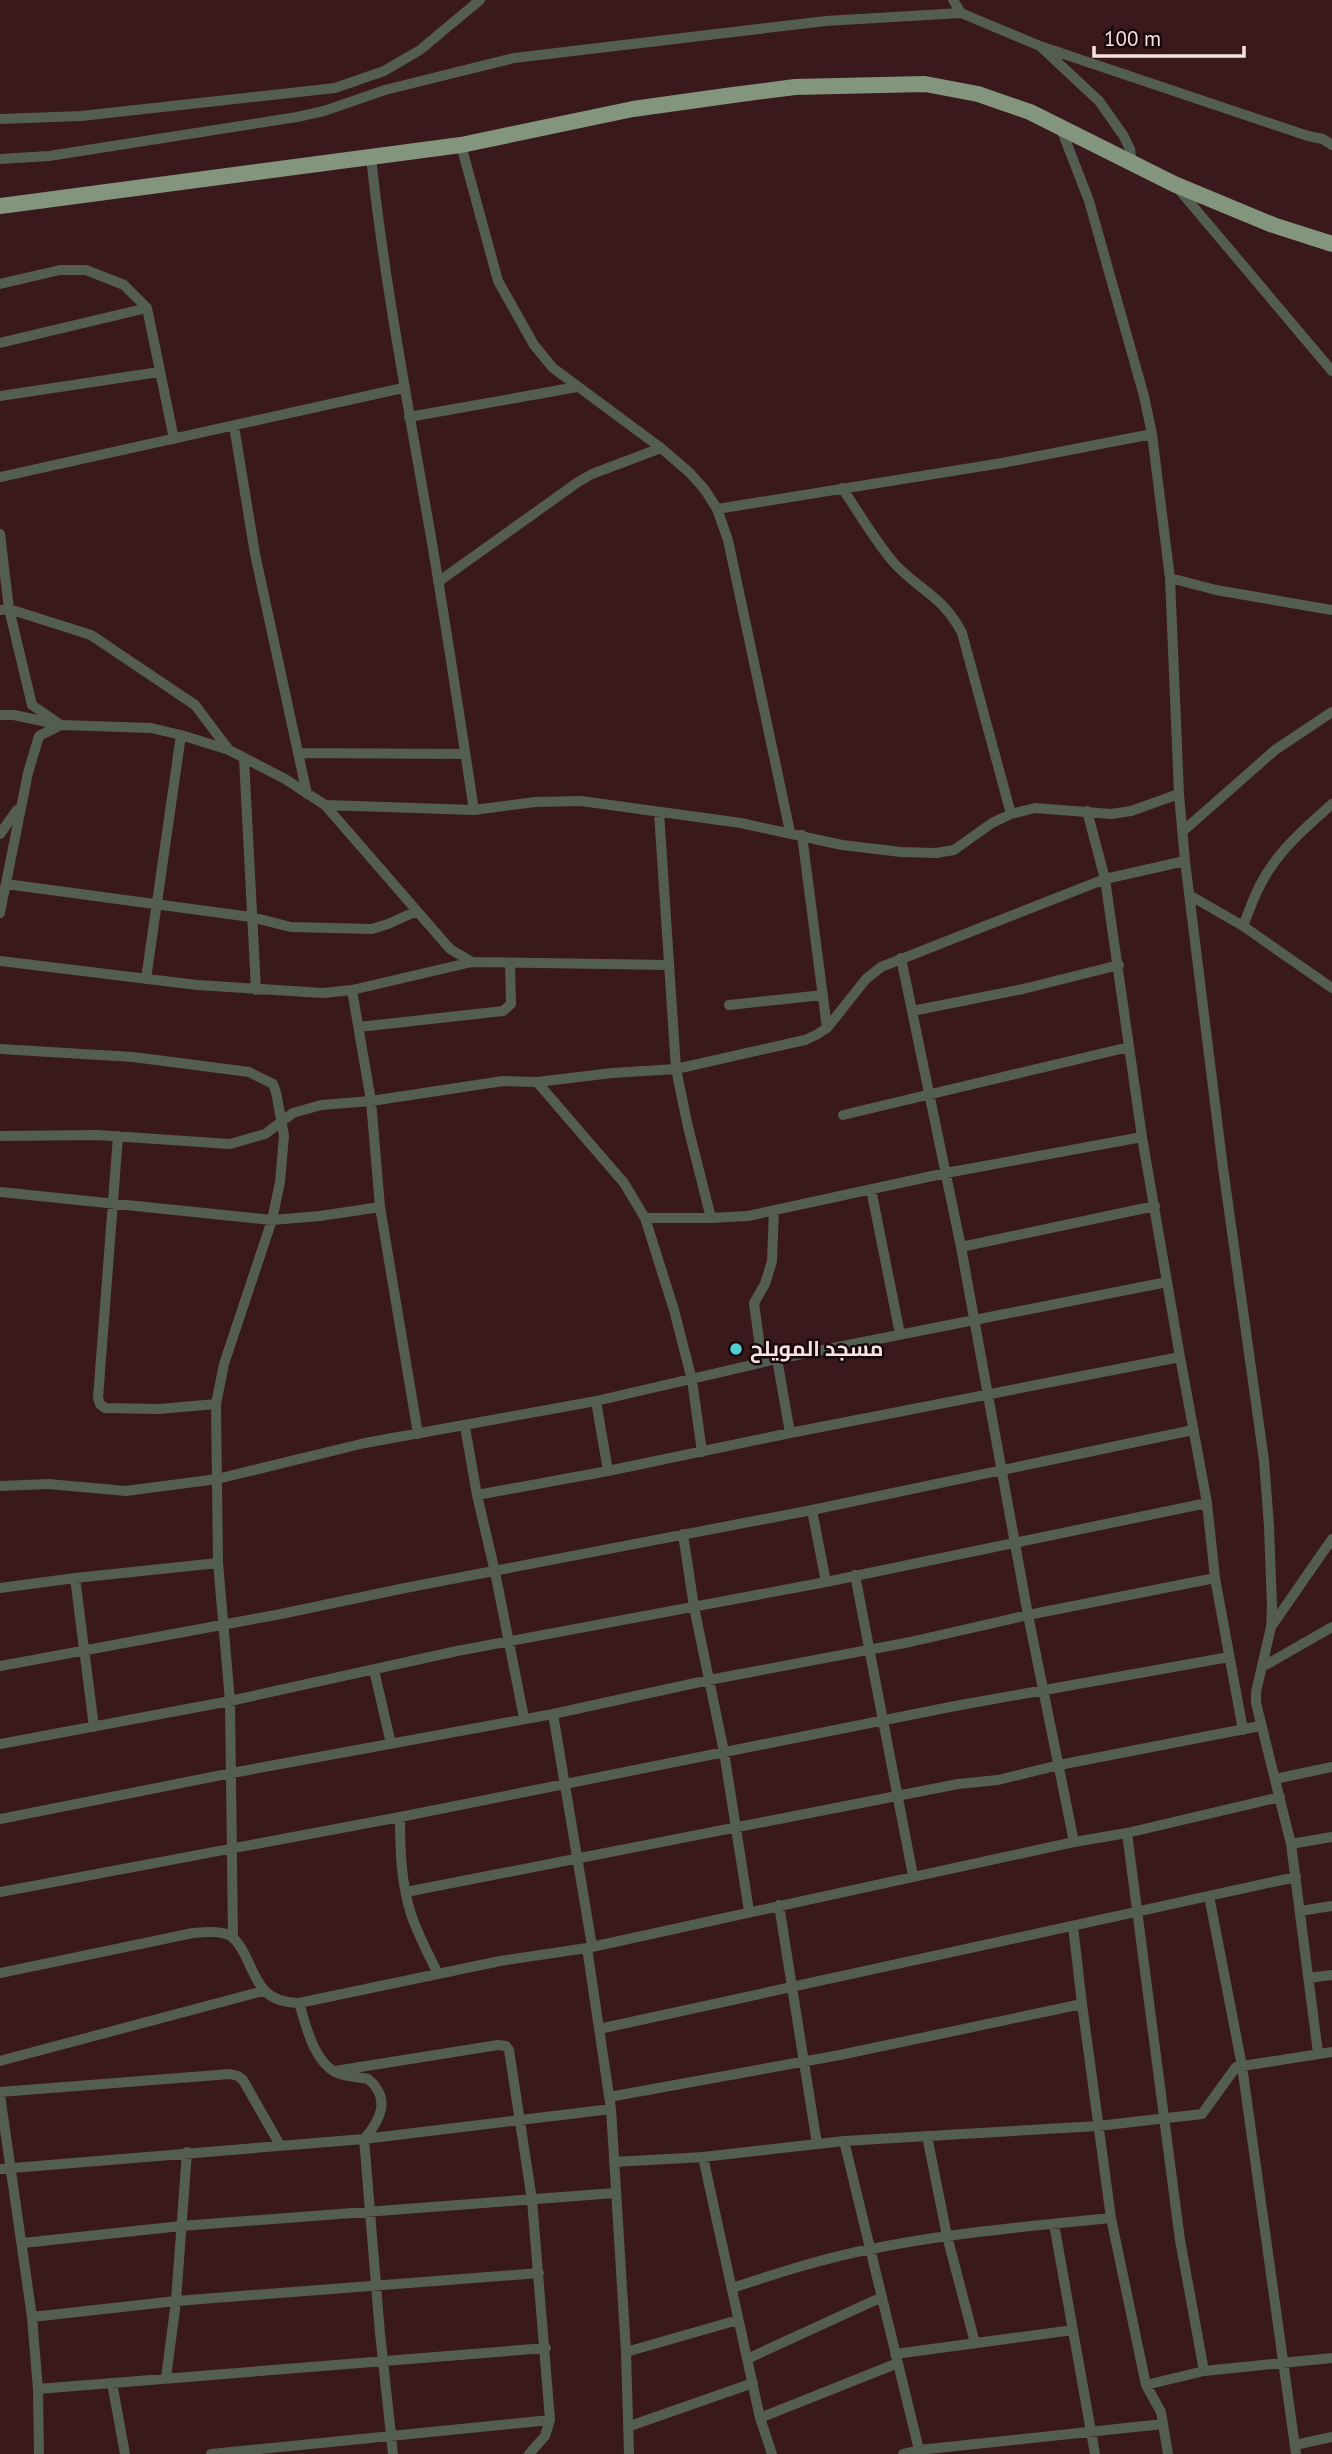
<svg xmlns="http://www.w3.org/2000/svg" width="1332" height="2454" viewBox="0 0 1332 2454" font-family="'PT Sans',Cairo,sans-serif">
	<style>
		.lines { fill: none; stroke-linecap: round; stroke-linejoin: round }
		.minor { stroke: #545d51; stroke-width: 10 }
		.primary { stroke: #83967d; stroke-width: 16 }
		.poi-dot { fill: #52cdd0; stroke: #170909; stroke-width: 2.5 }
		.labels { text-anchor: middle; stroke-width: 5; stroke-linejoin: round; paint-order: stroke }
		.poi-label { font-size: 21px; font-weight: bold; fill: #f8e1e1; stroke: #170909; text-anchor: start }
	</style>
	<rect width="100%" height="100%" fill="#39191b"/>
	<g class="lines">
		<!-- minor -->
		<path class="minor" d="M 953,0 L 961,13 L 1040,46 L 1099,101 L 1123,135 L 1130,149 L 1132,164
			M 1040,46 L 1308,136 L 1323,139 L 1332,145
			M 0,119 L 81,116 L 335,88 L 384,71 L 420,50 L 480,0
			M 1060,126 L 1089,201 L 1144,396 L 1152,434 L 1170,578 L 1179,794 L 1185,861 L 1223,1168 L 1264,1460 L 1269,1526 L 1272,1607 L 1271,1627 L 1256,1692 L 1256,1703 L 1291,1844 L 1318,2053
			M 461,145 L 498,281 L 534,345 L 553,368 L 661,448 L 690,473 L 705,490 L 717,509 L 728,540 L 790,832
			M 371,157 C 384,279 407,399 428,520 C 445,617 459,714 474,810
			M 0,159 L 49,156 L 297,117 L 324,111 L 385,90 L 514,58 L 826,21 L 961,13
			M 1176,186 L 1332,371
			M 0,284 L 60,270 L 86,270 L 124,285 L 147,308 L 174,439
			M 0,343 L 147,308
			M 0,396 L 159,372
			M 409,417 L 577,387
			M 234,426 L 255,554 L 307,794
			M 0,477 L 403,388
			M 842,488 C 858,511 876,543 895,564 C 920,591 943,596 962,633 L 1011,814
			M 717,509 L 1002,463 L 1152,434
			M 0,534 L 9,609 L 32,705 L 61,725 L 39,736 L 28,773 L 0,913
			M 1170,578 L 1216,590 L 1332,610
			M 438,582 L 578,482 L 592,474 L 661,448
			M 0,610 L 9,609 L 91,635 L 195,705 L 229,750
			M 0,715 L 14,715 L 61,725 L 151,728 L 181,735 L 229,750 L 285,779 L 325,805 L 450,949 L 472,962
			M 298,753 L 465,754
			M 244,758 L 256,990
			M 325,805 L 474,810 L 535,802 L 581,801 L 741,823 L 842,845 L 901,852 L 936,853 L 954,850 L 992,823 L 1011,814 L 1035,808 L 1111,814 L 1131,811 L 1179,794
			M 1087,811 L 1105,879 L 1142,1137 L 1180,1357 L 1207,1503 L 1215,1578 L 1243,1730
			M 659,812 L 676,1069 L 688,1127 L 711,1218
			M 1182,832 L 1275,750 L 1332,712
			M 0,834 L 17,810
			M 802,835 L 827,1028
			M 6,884 L 251,917 L 291,927 L 372,929 L 388,924 L 417,911
			M 1191,896 L 1243,926 L 1332,988
			M 1243,926 C 1251,906 1258,885 1271,867 C 1287,843 1311,823 1332,804
			M 901,958 L 961,1247 L 1028,1615 L 1074,1842
			M 0,961 L 197,985 L 323,993 L 352,990 L 472,962 L 668,965
			M 146,979 L 181,735
			M 352,990 L 371,1101 L 380,1207 L 418,1434
			M 729,1005 L 823,995
			M 912,1011 L 1023,989 L 1119,965
			M 359,1027 L 503,1011 L 511,1004 L 510,963
			M 0,1049 L 133,1057 L 249,1072 L 273,1084 L 276,1092 L 284,1136 L 280,1182 L 272,1220 L 224,1364 L 216,1404 L 218,1563 L 230,1701 L 233,1938
			M 537,1082 L 624,1183 L 645,1218 L 674,1310 L 692,1380 L 702,1452
			M 843,1115 L 1129,1047
			M 0,1136 L 97,1135 L 230,1144 L 265,1134 L 293,1113 L 321,1105 L 371,1101 L 503,1081 L 537,1082 L 612,1073 L 676,1069 L 805,1040 L 816,1035 L 827,1028 L 866,979 L 881,967 L 1105,879 L 1185,861
			M 118,1136 L 98,1398 L 100,1404 L 105,1408 L 159,1409 L 216,1404
			M 871,1189 L 900,1334
			M 0,1192 L 272,1220 L 320,1216 L 380,1207
			M 645,1218 L 711,1218 L 748,1216 L 946,1173 L 1142,1137
			M 961,1247 L 1155,1206
			M 777,1359 L 790,1433
			M 762,1362 L 754,1303 L 765,1284 L 772,1261 L 774,1210
			M 596,1401 L 608,1471
			M 465,1427 L 477,1495 L 495,1572 L 524,1718
			M 0,1486 L 48,1484 L 126,1491 L 217,1479 L 365,1443 L 596,1401 L 777,1359 L 1167,1282
			M 477,1495 L 608,1471 L 790,1433 L 1180,1357
			M 812,1510 L 826,1582
			M 683,1534 L 694,1607 L 724,1752 L 749,1911
			M 855,1575 L 913,1876
			M 75,1578 L 94,1727
			M 0,1588 L 75,1578 L 218,1563
			M 1271,1627 L 1332,1539
			M 0,1666 L 281,1614 L 405,1588 L 812,1510 L 1193,1430
			M 1262,1667 L 1332,1627
			M 374,1670 L 391,1744
			M 553,1714 L 592,1946
			M 0,1744 L 230,1701 L 457,1651 L 826,1582 L 1207,1503
			M 1275,1779 L 1332,1767
			M 400,1817 C 400,1849 401,1883 411,1914 C 418,1935 429,1955 438,1974
			M 0,1819 L 232,1773 L 553,1714 L 709,1680 L 910,1642 L 1028,1615 L 1215,1578
			M 1127,1833 L 1180,2240 L 1204,2371
			M 1291,1844 L 1332,1837
			M 0,1892 L 400,1817 L 955,1706 L 1229,1657
			M 406,1892 L 958,1784 L 998,1780 L 1059,1765 L 1260,1726
			M 1209,1896 L 1242,2066 L 1296,2454
			M 779,1905 L 817,2144
			M 1300,1911 L 1332,1906
			M 1073,1926 L 1082,2004 L 1111,2218 L 1146,2385 L 1161,2412 L 1168,2454
			M 587,1948 L 611,2109 L 626,2352 L 629,2454
			M 0,1973 L 193,1933 C 205,1932 222,1930 232,1937 C 237,1941 242,1949 245,1955 C 259,1984 263,2002 299,2003 L 500,1961 L 587,1948 L 1074,1842 L 1127,1833 L 1280,1797
			M 1308,1978 L 1332,1975
			M 299,2003 C 306,2025 313,2060 335,2072 C 345,2077 358,2077 368,2079 C 391,2098 381,2120 364,2139 L 380,2333 L 393,2454
			M 599,2029 L 1296,1877
			M 0,2061 L 263,1991
			M 335,2071 L 498,2045 L 506,2046 L 509,2050 L 532,2200 L 550,2420 L 545,2436 L 529,2454
			M 0,2092 L 230,2074 L 238,2076 L 243,2080 L 280,2145
			M 0,2095 L 32,2317 L 38,2389 L 39,2454
			M 609,2097 L 840,2055 L 1082,2004
			M 927,2136 L 947,2236 L 975,2343
			M 844,2141 L 919,2450
			M 703,2157 L 760,2418 L 772,2454
			M 614,2162 L 703,2157 L 844,2141 L 1098,2126 L 1202,2114 L 1236,2067 L 1332,2052
			M 0,2169 L 364,2139 L 611,2109
			M 1054,2224 L 1095,2454
			M 23,2243 L 181,2226 L 615,2193
			M 732,2288 C 778,2273 824,2258 871,2249 C 950,2233 1031,2226 1111,2218
			M 32,2317 L 176,2301 L 539,2273
			M 626,2352 L 738,2320
			M 895,2354 L 1073,2330
			M 747,2359 L 882,2297
			M 166,2378 L 176,2301 L 187,2152
			M 112,2383 L 125,2454
			M 1146,2385 L 1204,2371 L 1332,2358
			M 38,2389 L 546,2348
			M 760,2418 L 898,2363
			M 630,2426 L 753,2383
			M 1295,2445 L 1332,2437
			M 211,2454 L 550,2420
			M 903,2454 L 919,2450 L 1163,2424"/>
		<!-- primary -->
		<path class="primary" d="M 0,206 L 461,145 L 633,109 L 733,95 L 795,87 L 925,84 L 978,94 L 1030,112 L 1174,184 L 1273,225 L 1332,244"/>
	</g>
	<!-- markers -->
	<circle class="poi-dot" cx="736" cy="1349" r="7"/>
	<g class="labels">
		<!-- poi labels -->
		<g class="poi-label">
			<text x="750" y="1356">مسجد المويلح</text>
		</g>
	</g>
	<!-- scale -->
	<path d="M1094 46v10h150v-10" fill="none" stroke="#f8e1e1" stroke-width="3.5"/>
	<text x="1104" y="46" font-size="21" fill="#f8e1e1" stroke="#170909" stroke-width="5" paint-order="stroke">100 m</text>
</svg>
